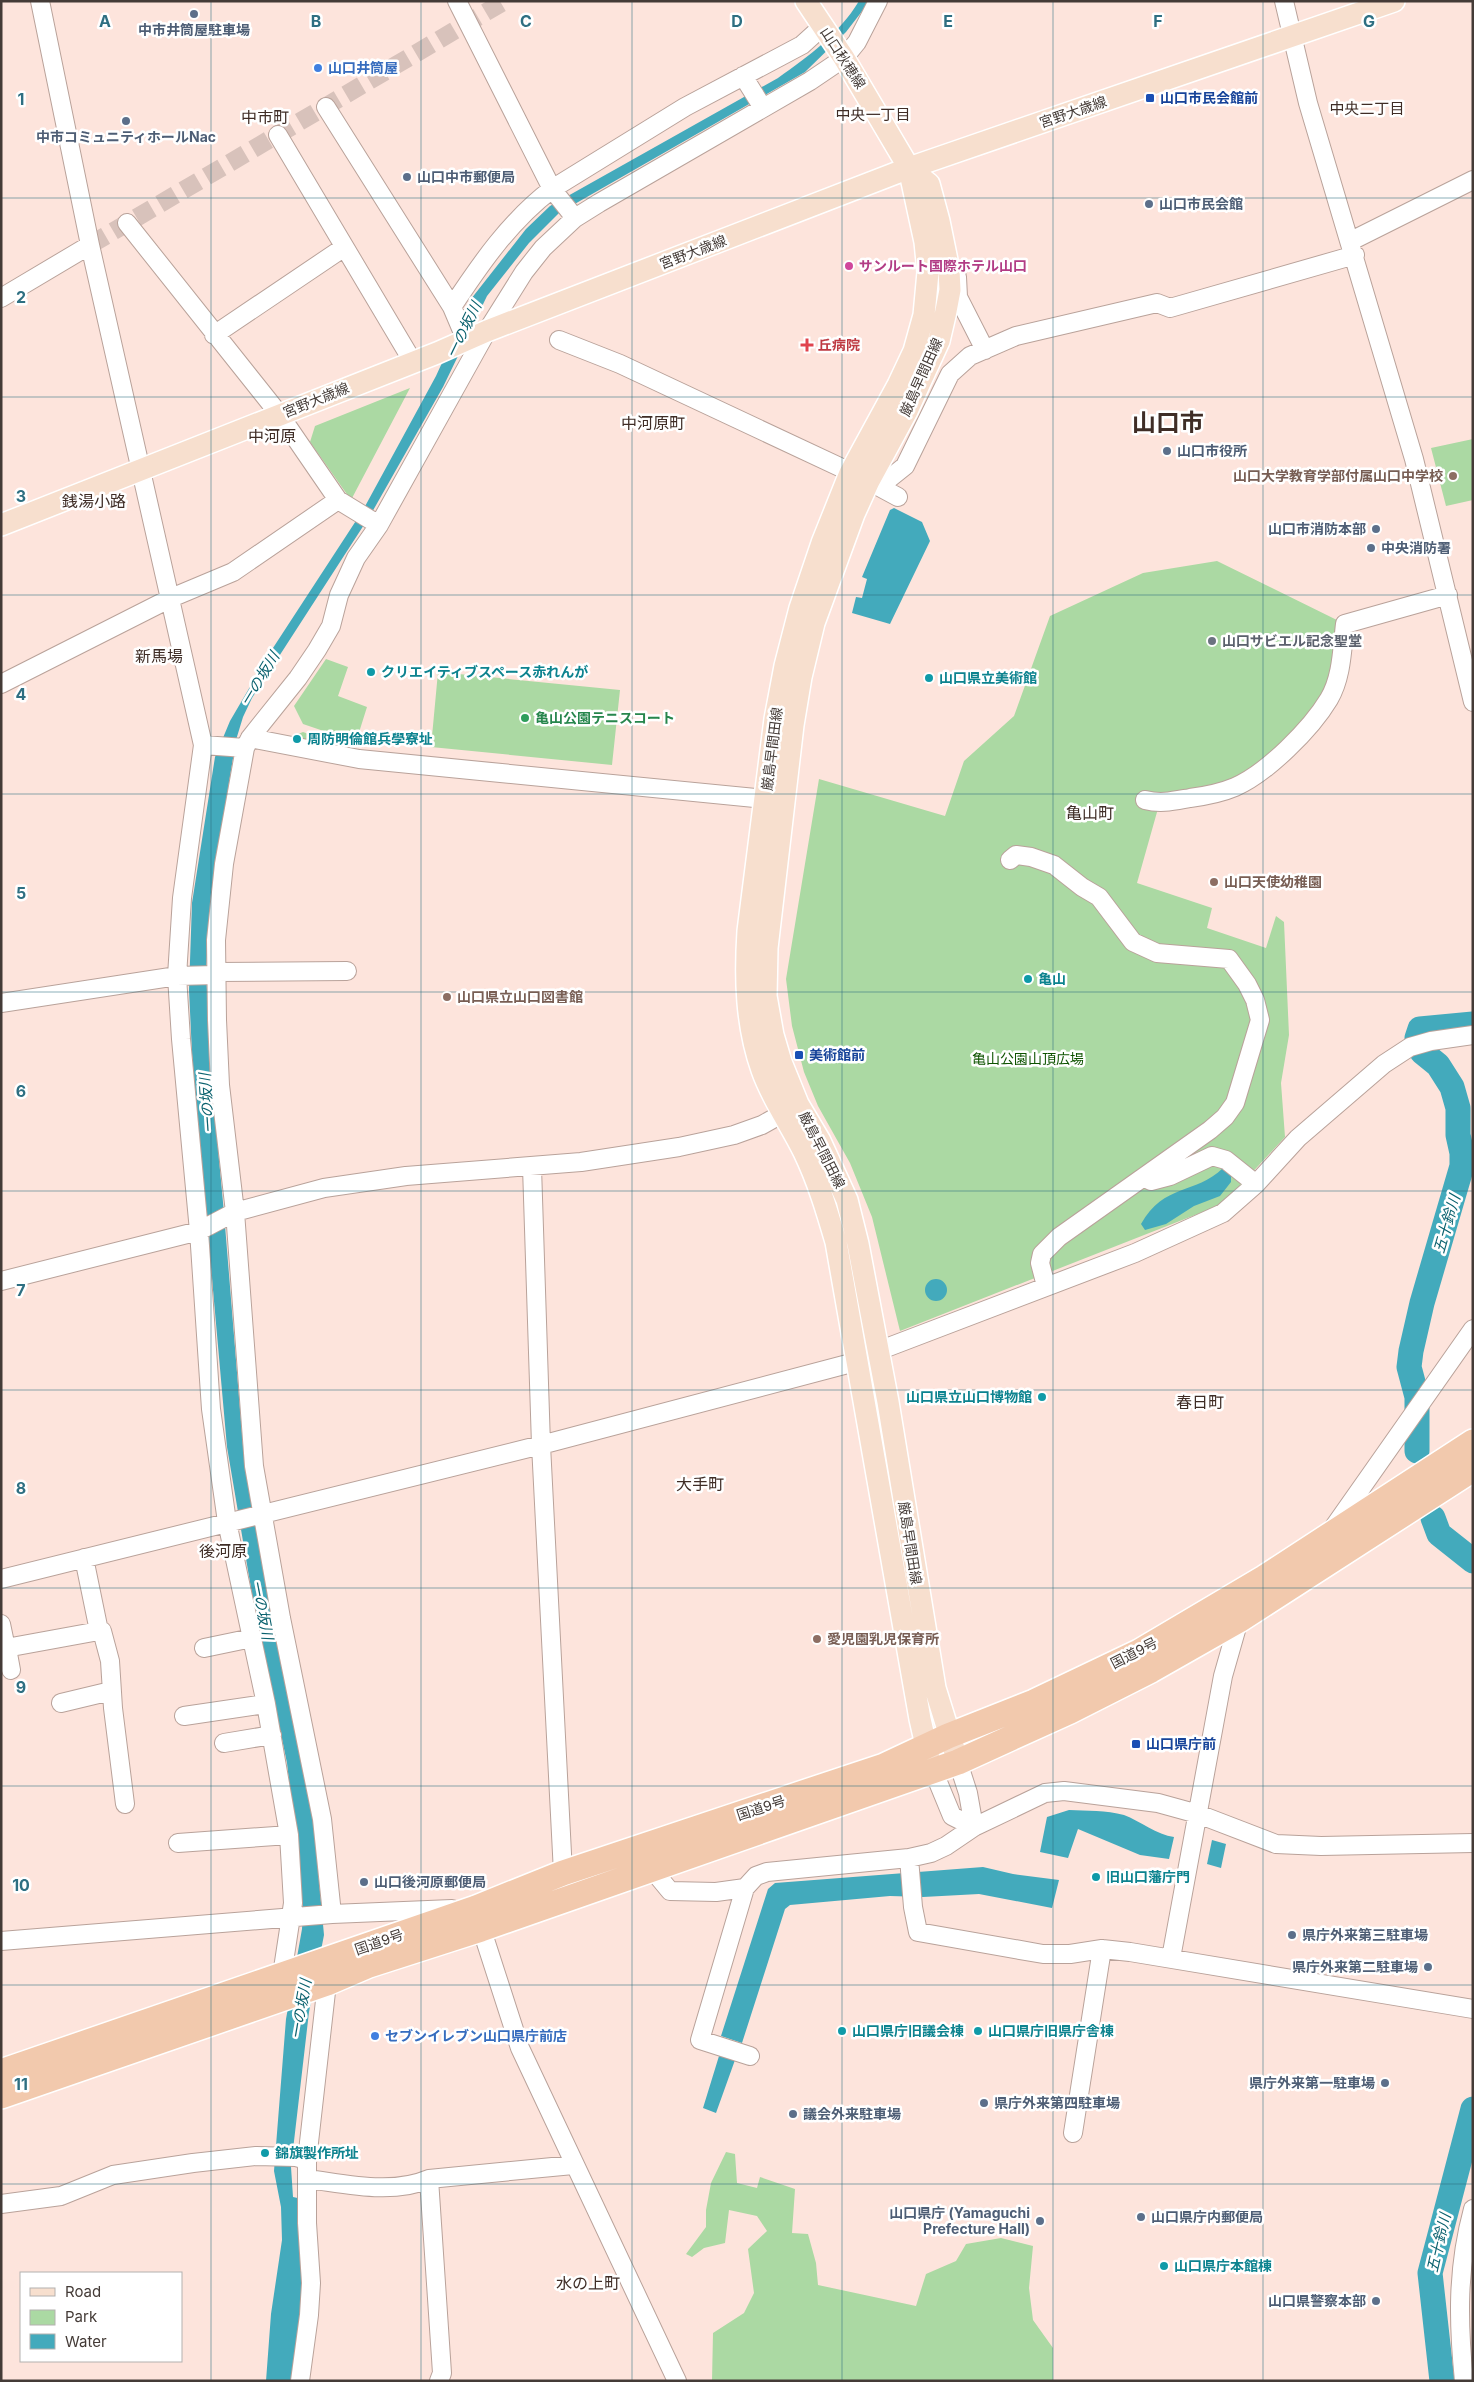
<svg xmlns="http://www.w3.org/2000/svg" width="1474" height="2382" viewBox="0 0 1474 2382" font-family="Inter,'Noto Sans JP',sans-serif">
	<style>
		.green { fill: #abd9a3 }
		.water { fill: #43aabc }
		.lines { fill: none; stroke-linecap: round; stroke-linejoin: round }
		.river { stroke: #43aabc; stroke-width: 25 }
		.minor-tunnel { stroke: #d8c2bb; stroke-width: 18; stroke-dasharray: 18 9; stroke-linecap: butt }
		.minor-casing { stroke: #b9a29a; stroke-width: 20 }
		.major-casing { stroke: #fff; stroke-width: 24 }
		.highway-casing { stroke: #fff; stroke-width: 28 }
		.minor { stroke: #fff; stroke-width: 18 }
		.major { stroke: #f7dfce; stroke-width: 21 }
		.highway { stroke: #f2c9ad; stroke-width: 25 }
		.grid { fill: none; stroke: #2e6f82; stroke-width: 1; stroke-opacity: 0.55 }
		.service-dot { fill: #5c6f8a; stroke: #fff; stroke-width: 2 }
		.shop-dot { fill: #3f7fe0; stroke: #fff; stroke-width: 2 }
		.transit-dot { fill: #1a4fb4; stroke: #fff; stroke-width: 2 }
		.hotel-dot { fill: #d1479c; stroke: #fff; stroke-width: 2 }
		.health-dot { fill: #e0444e; stroke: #fff; stroke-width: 2 }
		.education-dot { fill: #8d6e63; stroke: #fff; stroke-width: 2 }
		.worship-dot { fill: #6b7280; stroke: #fff; stroke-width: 2 }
		.culture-dot { fill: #0f9aa8; stroke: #fff; stroke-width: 2 }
		.leisure-dot { fill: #2e9e5b; stroke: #fff; stroke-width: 2 }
		.labels { text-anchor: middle; stroke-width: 5; stroke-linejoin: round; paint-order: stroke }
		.service-label { font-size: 14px; font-weight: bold; fill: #4e5e75; stroke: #fff; text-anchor: start }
		.street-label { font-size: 14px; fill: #443b37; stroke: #fff }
		.shop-label { font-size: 14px; font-weight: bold; fill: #366cbe; stroke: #fff; text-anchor: start }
		.transit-label { font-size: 14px; font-weight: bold; fill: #164399; stroke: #fff; text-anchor: start }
		.hotel-label { font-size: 14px; font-weight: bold; fill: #b23c85; stroke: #fff; text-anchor: start }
		.health-label { font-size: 14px; font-weight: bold; fill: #be3a42; stroke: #fff; text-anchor: start }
		.education-label { font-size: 14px; font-weight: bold; fill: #785e54; stroke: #fff; text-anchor: start }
		.worship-label { font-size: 14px; font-weight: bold; fill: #5b616d; stroke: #fff; text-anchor: start }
		.culture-label { font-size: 14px; font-weight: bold; fill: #0d838f; stroke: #fff; text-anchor: start }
		.leisure-label { font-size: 14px; font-weight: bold; fill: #27864d; stroke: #fff; text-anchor: start }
		.park-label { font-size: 14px; fill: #0e5300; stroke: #fff }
		.neighbourhood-label { font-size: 15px; fill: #3f2d26; stroke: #fff }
		.water-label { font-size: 15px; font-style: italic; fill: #0a616e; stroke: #fff }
		.quarter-label { font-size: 16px; fill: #3f2d26; stroke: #fff }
		.town-label { font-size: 24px; font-weight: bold; fill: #3f2d26; stroke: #fff }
		.grid-label { font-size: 16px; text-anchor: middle; font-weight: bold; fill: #2e6f82; stroke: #fff; stroke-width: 5; stroke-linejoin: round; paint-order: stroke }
	</style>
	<rect width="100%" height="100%" fill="#fde4dc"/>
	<!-- green -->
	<path class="green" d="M 410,388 L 351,500 L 310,442 L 315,426 Z
		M 1473,439 L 1473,500 L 1446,506 L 1431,448 Z
		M 1217,561 L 1345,624 L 1330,698 L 1262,769 L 1159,805 L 1137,883 L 1212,908 L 1207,928 L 1266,948 L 1276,916 L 1284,922 L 1289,1035 L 1281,1083 L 1285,1137 L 1223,1204 L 900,1331 L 872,1217 L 850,1163 L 818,1106 L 804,1072 L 792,1026 L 786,979 L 819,779 L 945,816 L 964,761 L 1014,716 L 1050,616 L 1143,573 Z
		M 326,659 L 348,667 L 338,696 L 367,707 L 356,742 L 303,724 L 294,706 Z
		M 438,672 L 620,690 L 612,765 L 431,747 Z
		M 303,732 L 351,749 L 288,738 Z
		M 726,2152 L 735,2154 L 737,2183 L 757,2188 L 760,2177 L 795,2189 L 792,2233 L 808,2234 L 816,2263 L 818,2285 L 916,2306 L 926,2274 L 956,2261 L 966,2244 L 1001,2238 L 1033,2246 L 1029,2288 L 1033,2320 L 1053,2348 L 1053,2381 L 712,2381 L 713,2333 L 744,2313 L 754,2293 L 748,2249 L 767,2231 L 757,2216 L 729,2210 L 725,2243 L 704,2248 L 692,2257 L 686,2254 L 706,2227 L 706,2210 L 711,2183 Z"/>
	<!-- water -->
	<path class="water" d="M 859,1 L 870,1 L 846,32 L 805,72 L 559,213 L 529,243 L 487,296 L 443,387 L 371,514 L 252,698 L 243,717 L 236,740 L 211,893 L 206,971 L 212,1084 L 224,1213 L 243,1446 L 255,1525 L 312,1805 L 324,1935 L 309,2012 L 291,2167 L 293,2197 L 302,2199 C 303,2261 303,2319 293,2381 L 266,2381 L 271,2314 L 282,2240 L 281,2207 L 274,2171 L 286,2019 L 302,1929 L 303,1909 L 287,1763 L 253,1600 L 227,1447 L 192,1054 L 189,990 L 192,903 L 215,757 L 230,721 L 271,651 L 363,510 L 436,376 L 471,299 L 526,229 L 550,206 L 778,78 C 809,56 839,34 859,1 Z
		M 894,508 L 922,522 L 930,541 L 890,624 L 852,613 L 856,597 L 862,598 L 867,579 L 862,577 L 890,510 Z
		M 1223,1168 L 1231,1175 L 1231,1182 L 1220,1196 L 1194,1206 L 1166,1224 L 1145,1230 L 1141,1224 C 1164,1183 1195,1195 1223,1168 Z
		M925 1290a11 11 0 1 1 22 0a11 11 0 1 1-22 0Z
		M 1069,1810 C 1087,1811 1106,1810 1124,1815 C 1140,1821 1157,1835 1174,1837 L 1169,1859 L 1140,1855 L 1078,1829 L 1068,1858 L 1040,1852 L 1047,1817 Z
		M 1212,1840 L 1226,1844 L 1221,1868 L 1207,1864 Z
		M 983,1867 L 1013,1874 L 1059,1880 L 1052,1908 L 979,1894 L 923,1897 L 890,1896 L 790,1905 L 785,1909 L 742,2043 L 721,2036 L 768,1889 L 775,1883 Z
		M 719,2056 L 735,2060 L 716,2113 L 703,2108 Z"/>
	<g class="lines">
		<!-- river -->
		<path class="river" d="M 1417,1451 L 1417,1397 L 1409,1367 L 1411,1351 L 1422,1303 L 1462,1166 L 1462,1153 L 1458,1135 L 1458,1108 L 1452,1087 L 1438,1065 L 1422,1052 L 1417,1038 L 1420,1029 L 1473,1024
			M 1433,1518 L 1439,1534 L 1473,1561
			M 1442,2381 L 1430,2273 L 1473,2109"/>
		<!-- minor-tunnel -->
		<path class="minor-tunnel" d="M 90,245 L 505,1"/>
		<defs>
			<path id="minor" d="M 40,1 L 90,245 L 203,745 L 182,898 L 177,976 L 181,1039 L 199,1231 L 211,1409 L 227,1522 L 266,1704 L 289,1835 L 293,1903 L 282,1975
				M 457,1 L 552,189 L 575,218
				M 1284,1 L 1308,103 L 1414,459 L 1473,702
				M 743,76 L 763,108
				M 326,107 L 452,307 L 466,340
				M 278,135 L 413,362
				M 127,223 L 279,414 L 338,500 L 379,525
				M 1351,241 L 1473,180
				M 957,277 L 958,297 L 985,350
				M 1,298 L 90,245
				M 452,307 C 481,263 510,221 552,189 L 685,107 L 802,45 L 823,26
				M 214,335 L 343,248
				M 559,340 L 620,364 L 861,477 L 898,497
				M 880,486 L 905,466 L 950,374 L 970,356 L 1016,336 L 1157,303 L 1170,308 L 1355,255
				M 1,684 L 171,598 L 233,572 L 338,500
				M 250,738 L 359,759 L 765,799
				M 203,745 L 245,748
				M 1145,800 C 1161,804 1173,801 1190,798 C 1205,796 1221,793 1235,787 C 1267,773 1311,729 1329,699 C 1342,677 1342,649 1345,624 L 1448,595
				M 1010,860 L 1016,855 L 1031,857 L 1054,865 L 1082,887 L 1099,897 L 1133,942 L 1157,953 L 1229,959 L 1247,984 L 1255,1000 L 1260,1020 L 1235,1103 L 1225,1117 L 1210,1130 L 1059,1237 L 1042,1254 L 1040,1263 L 1046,1286
				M 215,972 L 347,971
				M 1,1003 L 177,976 L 215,975
				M 532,1167 L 541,1445 L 563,1873
				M 1147,1179 L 1151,1181 L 1170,1176 L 1212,1156 L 1226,1160 L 1256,1184
				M 1,1281 L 199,1231 L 235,1212 L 324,1188 L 406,1176 L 581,1162 L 679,1147 L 734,1135 L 762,1125 L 794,1107
				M 1331,1531 L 1473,1329
				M 1,1579 L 541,1445 L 859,1361 L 878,1351 L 1135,1253 L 1223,1213 L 1256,1184 L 1298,1138 L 1384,1064 L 1410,1047 L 1431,1041 L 1473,1035
				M 1,1624 L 6,1648 L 99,1631 L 84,1558
				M 99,1631 L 102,1631 L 110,1661 L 113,1708 L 125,1804
				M 7,1648 L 11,1670
				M 204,1648 L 252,1638
				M 61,1703 L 111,1691
				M 184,1716 L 266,1704
				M 224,1743 L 272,1735
				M 958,1762 L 968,1793 L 974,1827
				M 933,1770 L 952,1816 L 974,1827
				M 178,1843 L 289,1835
				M 909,1858 L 913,1907 L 918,1932 L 1043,1954 L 1070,1954 L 1102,1949 L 1130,1952 L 1473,2009
				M 651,1868 L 670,1891 L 716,1892 L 745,1888
				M 332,1914 L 322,1819 L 281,1618 L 254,1466 L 235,1212 L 220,1085 L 217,1020 L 216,940 L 224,864 L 245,748 L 250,738 L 298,678 L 317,650 L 331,626 L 339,595 L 356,558 L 379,525 L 487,331 L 524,272 L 543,248 L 575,218 L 599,203 L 810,81 L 844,58 L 857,42 L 878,1
				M 478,1918 L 520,2048 L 677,2381
				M 1,1941 L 332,1914 L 452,1909
				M 1171,1958 L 1223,1676 L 1239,1620
				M 750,2056 L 700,2040 L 745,1888 L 756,1876 L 767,1872 L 909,1858 L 931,1853 L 946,1846 L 974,1827 L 1045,1793 L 1064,1791 L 1158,1803 L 1198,1814 L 1276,1844 L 1321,1846 L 1473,1843
				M 1073,2133 L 1102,1949
				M 308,2179 C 347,2184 392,2195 429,2179 L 573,2165
				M 429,2179 L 442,2373 L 439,2381
				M 1,2204 L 61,2196 L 113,2175 L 193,2163 L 256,2156 L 296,2157 L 307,2160
				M 300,2381 L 309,2315 L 311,2283 L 307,2223 L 307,2160 L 327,1983
				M 1464,2381 C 1458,2321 1457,2268 1473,2209"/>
			<path id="major" d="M 806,1 L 844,58 L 909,168 L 925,242 L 928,272 L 924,315 L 914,351 L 898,385 L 850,473 L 822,543 L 800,608 L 785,666 L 775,719 L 748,931 C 745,978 746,1025 762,1070 C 772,1099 791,1125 804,1152 C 818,1181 827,1211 836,1242 L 920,1719 L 930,1763
				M 909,168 L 929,184 L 939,221 L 949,270 L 950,290 L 946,311 L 939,341 L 907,411 L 869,481 L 854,514 L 814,623 L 801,677 L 793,725 L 767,948 L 766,996 L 773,1035 L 781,1062 L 798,1104 L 820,1141 L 847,1200 L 858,1244 L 888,1402 L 935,1688 L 958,1762
				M 1,525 L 437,353 L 487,331 L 909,168 L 1394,1"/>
			<path id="highway" d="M 1,2072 L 476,1908 L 563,1873 L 884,1766 L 948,1736 L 1034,1702 L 1139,1652 L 1264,1578 L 1473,1442
				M 1,2096 L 327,1983 L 369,1965 L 481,1929 L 958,1762 L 1070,1711 L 1151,1670 L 1239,1620 L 1473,1469"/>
		</defs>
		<!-- minor casing -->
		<use href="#minor" class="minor-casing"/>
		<!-- major casing -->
		<use href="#major" class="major-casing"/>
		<!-- highway casing -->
		<use href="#highway" class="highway-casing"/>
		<!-- minor -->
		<use href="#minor" class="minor"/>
		<!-- major -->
		<use href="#major" class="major"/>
		<!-- highway -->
		<use href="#highway" class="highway"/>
	</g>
	<!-- grid -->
	<path class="grid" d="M 211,1 L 211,2381M 421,1 L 421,2381M 632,1 L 632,2381M 842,1 L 842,2381M 1053,1 L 1053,2381M 1263,1 L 1263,2381M 1,198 L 1473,198M 1,397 L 1473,397M 1,595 L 1473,595M 1,794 L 1473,794M 1,992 L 1473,992M 1,1191 L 1473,1191M 1,1390 L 1473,1390M 1,1588 L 1473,1588M 1,1786 L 1473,1786M 1,1985 L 1473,1985M 1,2184 L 1473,2184"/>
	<!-- markers -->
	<g class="service-dot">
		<circle cx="194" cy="14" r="5"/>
		<circle cx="126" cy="121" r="5"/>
		<circle cx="407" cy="177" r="5"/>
		<circle cx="1149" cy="204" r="5"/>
		<circle cx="1167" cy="451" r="5"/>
		<circle cx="1376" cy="529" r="5"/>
		<circle cx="1371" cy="548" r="5"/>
		<circle cx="364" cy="1882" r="5"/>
		<circle cx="1292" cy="1935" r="5"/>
		<circle cx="1428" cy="1967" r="5"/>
		<circle cx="1385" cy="2083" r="5"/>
		<circle cx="984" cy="2103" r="5"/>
		<circle cx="793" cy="2114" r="5"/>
		<circle cx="1141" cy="2217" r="5"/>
		<circle cx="1040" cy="2221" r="5"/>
		<circle cx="1376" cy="2301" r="5"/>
	</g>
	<g class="shop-dot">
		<circle cx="318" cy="68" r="5"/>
		<circle cx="375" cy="2036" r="5"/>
	</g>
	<g class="transit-dot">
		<rect x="1145" y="93" width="10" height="10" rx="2.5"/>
		<rect x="794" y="1050" width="10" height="10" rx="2.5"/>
		<rect x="1131" y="1739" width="10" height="10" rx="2.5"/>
	</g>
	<circle class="hotel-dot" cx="849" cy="266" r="5"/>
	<path class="health-dot" d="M804.5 337.5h5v5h5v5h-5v5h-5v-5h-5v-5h5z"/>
	<g class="education-dot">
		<circle cx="1453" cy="476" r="5"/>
		<circle cx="1214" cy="882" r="5"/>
		<circle cx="447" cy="997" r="5"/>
		<circle cx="817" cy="1639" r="5"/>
	</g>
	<circle class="worship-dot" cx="1212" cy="641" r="5"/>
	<g class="culture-dot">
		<circle cx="371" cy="672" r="5"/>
		<circle cx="929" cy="678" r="5"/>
		<circle cx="297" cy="739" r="5"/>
		<circle cx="1028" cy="979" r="5"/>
		<circle cx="1042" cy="1397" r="5"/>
		<circle cx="1096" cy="1877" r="5"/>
		<circle cx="842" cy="2031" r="5"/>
		<circle cx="978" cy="2031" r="5"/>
		<circle cx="265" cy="2153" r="5"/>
		<circle cx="1164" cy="2266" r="5"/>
	</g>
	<circle class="leisure-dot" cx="525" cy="718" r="5"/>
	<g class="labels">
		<!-- service labels -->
		<g class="service-label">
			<text x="194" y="35" text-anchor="middle">中市井筒屋駐車場</text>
			<text x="126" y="142" text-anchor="middle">中市コミュニティホールNac</text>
			<text x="417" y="182">山口中市郵便局</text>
			<text x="1159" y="209">山口市民会館</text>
			<text x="1177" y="456">山口市役所</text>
			<text x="1366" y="534" text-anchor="end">山口市消防本部</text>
			<text x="1381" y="553">中央消防署</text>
			<text x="374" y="1887">山口後河原郵便局</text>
			<text x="1302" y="1940">県庁外来第三駐車場</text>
			<text x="1418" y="1972" text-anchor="end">県庁外来第二駐車場</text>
			<text x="1375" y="2088" text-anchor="end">県庁外来第一駐車場</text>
			<text x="994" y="2108">県庁外来第四駐車場</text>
			<text x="803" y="2119">議会外来駐車場</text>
			<text x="1030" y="2218" text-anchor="end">山口県庁 (Yamaguchi<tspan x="1030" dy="16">Prefecture Hall)</tspan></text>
			<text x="1151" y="2222">山口県庁内郵便局</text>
			<text x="1366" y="2306" text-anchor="end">山口県警察本部</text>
		</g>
		<!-- street labels -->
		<g class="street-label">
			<text transform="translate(843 58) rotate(57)" y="5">山口秋穂線</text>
			<text transform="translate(1073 112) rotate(-19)" y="5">宮野大歳線</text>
			<text transform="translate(693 252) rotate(-21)" y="5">宮野大歳線</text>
			<text transform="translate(921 377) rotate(-66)" y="5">厳島早間田線</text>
			<text transform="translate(316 400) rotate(-22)" y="5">宮野大歳線</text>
			<text transform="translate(772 749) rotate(-83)" y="5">厳島早間田線</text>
			<text transform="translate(822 1150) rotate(63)" y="5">厳島早間田線</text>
			<text transform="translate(910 1543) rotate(81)" y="5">厳島早間田線</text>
			<text transform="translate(1134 1653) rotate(-27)" y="5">国道9号</text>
			<text transform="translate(761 1808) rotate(-18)" y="5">国道9号</text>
			<text transform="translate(379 1942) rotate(-19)" y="5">国道9号</text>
		</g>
		<!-- shop labels -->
		<g class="shop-label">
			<text x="328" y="73">山口井筒屋</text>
			<text x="385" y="2041">セブンイレブン山口県庁前店</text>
		</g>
		<!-- transit labels -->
		<g class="transit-label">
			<text x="1160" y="103">山口市民会館前</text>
			<text x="809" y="1060">美術館前</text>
			<text x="1146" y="1749">山口県庁前</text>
		</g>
		<!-- hotel labels -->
		<g class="hotel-label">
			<text x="859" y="271">サンルート国際ホテル山口</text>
		</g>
		<!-- health labels -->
		<g class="health-label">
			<text x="818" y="350">丘病院</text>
		</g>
		<!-- education labels -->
		<g class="education-label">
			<text x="1443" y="481" text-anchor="end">山口大学教育学部付属山口中学校</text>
			<text x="1224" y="887">山口天使幼稚園</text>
			<text x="457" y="1002">山口県立山口図書館</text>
			<text x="827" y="1644">愛児園乳児保育所</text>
		</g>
		<!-- worship labels -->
		<g class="worship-label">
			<text x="1222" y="646">山口サビエル記念聖堂</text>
		</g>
		<!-- culture labels -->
		<g class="culture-label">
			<text x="381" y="677">クリエイティブスペース赤れんが</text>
			<text x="939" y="683">山口県立美術館</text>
			<text x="307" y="744">周防明倫館兵學寮址</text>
			<text x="1038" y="984">亀山</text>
			<text x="1032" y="1402" text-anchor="end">山口県立山口博物館</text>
			<text x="1106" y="1882">旧山口藩庁門</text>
			<text x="852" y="2036">山口県庁旧議会棟</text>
			<text x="988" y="2036">山口県庁旧県庁舎棟</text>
			<text x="275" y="2158">錦旗製作所址</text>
			<text x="1174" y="2271">山口県庁本館棟</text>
		</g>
		<!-- leisure labels -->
		<g class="leisure-label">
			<text x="535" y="723">亀山公園テニスコート</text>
		</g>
		<!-- park labels -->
		<g class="park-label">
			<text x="1028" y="1064">亀山公園山頂広場</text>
		</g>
		<!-- neighbourhood labels -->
		<g class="neighbourhood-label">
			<text x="1367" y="114">中央二丁目</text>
			<text x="873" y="120">中央一丁目</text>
		</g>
		<!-- water labels -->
		<g class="water-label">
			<text transform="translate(464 330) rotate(-64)" y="5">一の坂川</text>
			<text transform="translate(260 679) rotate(-59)" y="5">一の坂川</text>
			<text transform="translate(207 1103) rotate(-94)" y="5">一の坂川</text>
			<text transform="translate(1447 1224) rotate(-74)" y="5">五十鈴川</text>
			<text transform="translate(262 1610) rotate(79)" y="5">一の坂川</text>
			<text transform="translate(301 2009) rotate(-80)" y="5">一の坂川</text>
			<text transform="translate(1439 2243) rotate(-77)" y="5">五十鈴川</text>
		</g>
		<!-- quarter labels -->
		<g class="quarter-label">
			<text x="265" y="123">中市町</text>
			<text x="653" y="429">中河原町</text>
			<text x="272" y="442">中河原</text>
			<text x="94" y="507">銭湯小路</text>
			<text x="159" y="662">新馬場</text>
			<text x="1090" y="819">亀山町</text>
			<text x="1200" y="1408">春日町</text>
			<text x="700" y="1490">大手町</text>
			<text x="223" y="1557">後河原</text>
			<text x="588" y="2289">水の上町</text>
		</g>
		<!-- town labels -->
		<g class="town-label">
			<text x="1168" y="431">山口市</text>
		</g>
	</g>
	<g class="grid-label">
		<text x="105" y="27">A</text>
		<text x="316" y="27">B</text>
		<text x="526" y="27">C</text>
		<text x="737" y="27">D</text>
		<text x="948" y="27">E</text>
		<text x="1158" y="27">F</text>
		<text x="1369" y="27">G</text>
		<text x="21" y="105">1</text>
		<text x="21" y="303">2</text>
		<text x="21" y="502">3</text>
		<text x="21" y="700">4</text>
		<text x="21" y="899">5</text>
		<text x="21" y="1097">6</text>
		<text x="21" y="1296">7</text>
		<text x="21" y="1494">8</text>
		<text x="21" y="1693">9</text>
		<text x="21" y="1891">10</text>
		<text x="21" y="2090">11</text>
	</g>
	<!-- border -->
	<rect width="1474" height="2382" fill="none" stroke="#443b37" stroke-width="5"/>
	<!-- legend -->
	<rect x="20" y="2272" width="162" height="90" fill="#ffffff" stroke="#b4b1af"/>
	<rect x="30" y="2288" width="25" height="8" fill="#f7dfce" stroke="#b4b1af"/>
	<text x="65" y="2297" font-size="15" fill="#443b37">Road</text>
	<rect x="30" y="2310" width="25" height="15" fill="#abd9a3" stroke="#b4b1af"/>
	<text x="65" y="2322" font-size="15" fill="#443b37">Park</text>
	<rect x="30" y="2334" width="25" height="15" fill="#43aabc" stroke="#b4b1af"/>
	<text x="65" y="2347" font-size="15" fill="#443b37">Water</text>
</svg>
